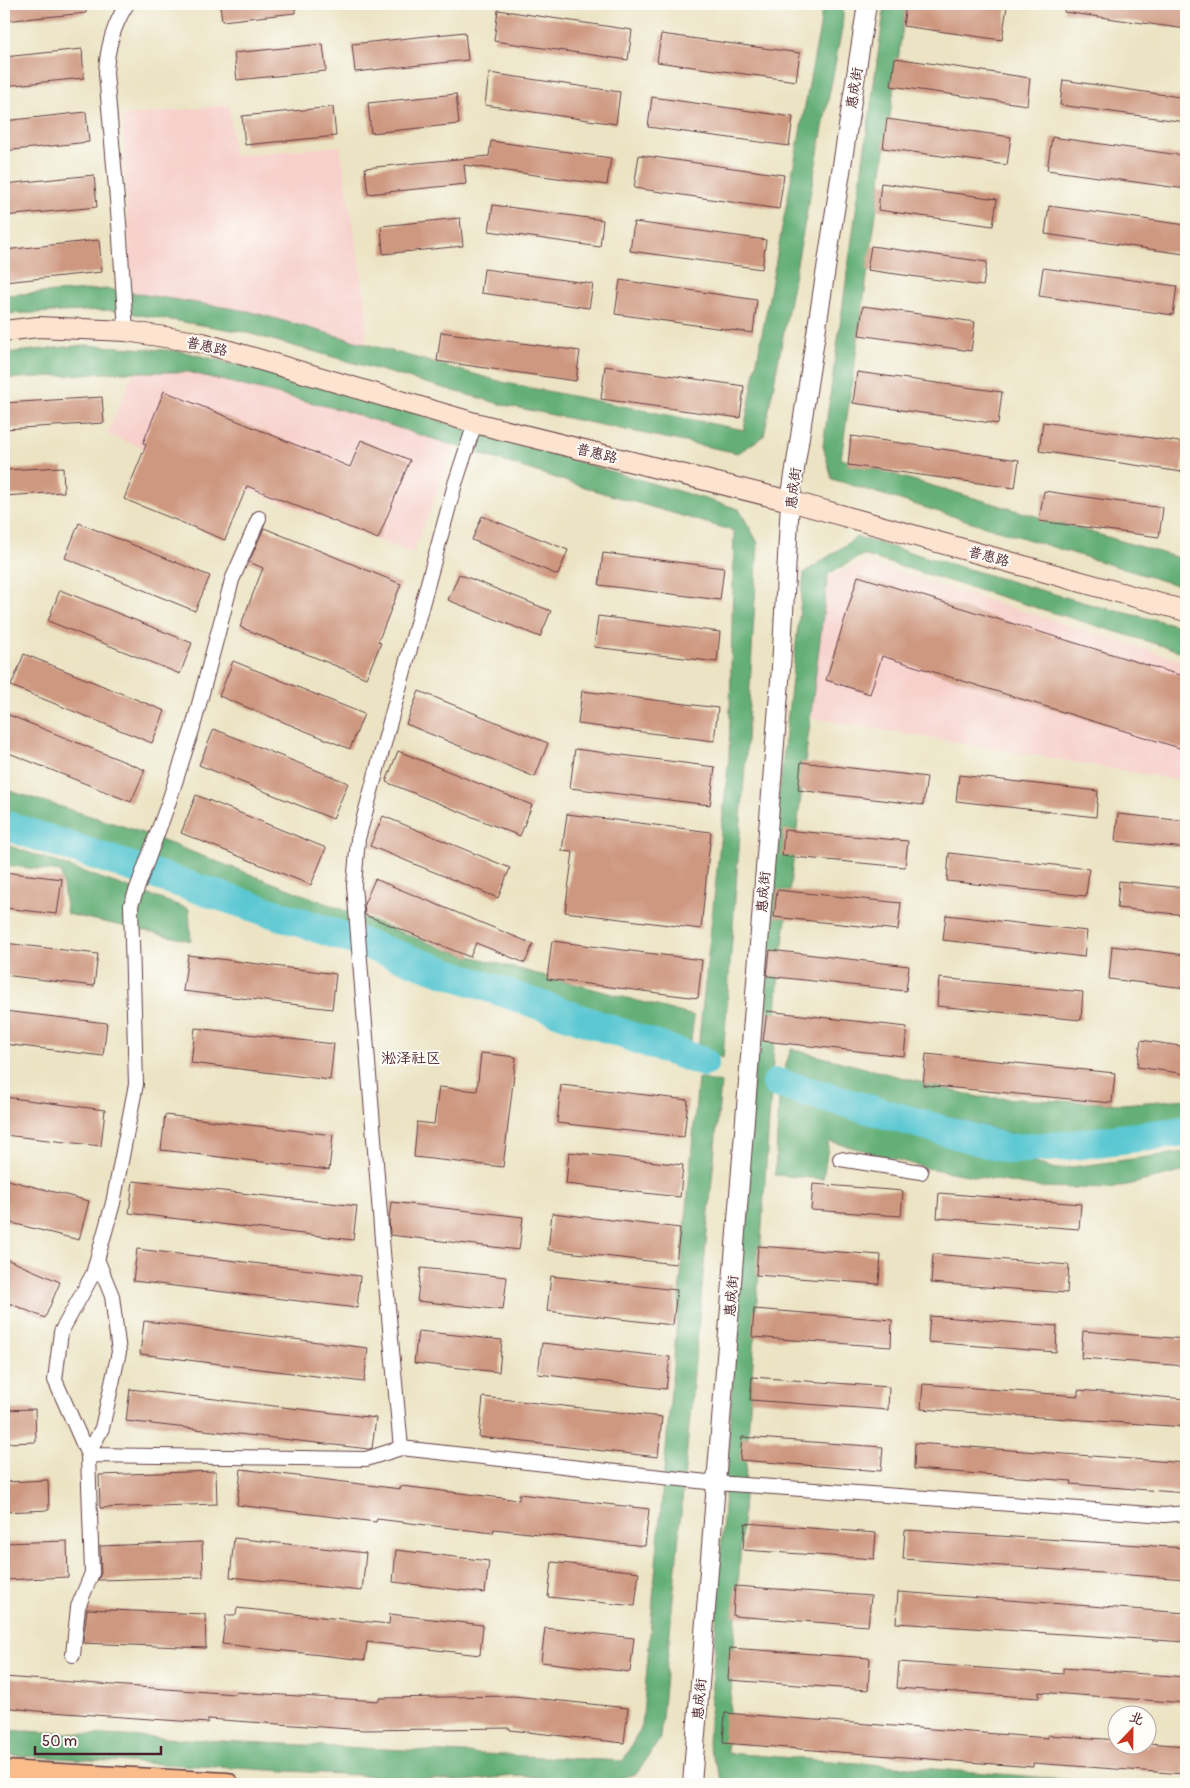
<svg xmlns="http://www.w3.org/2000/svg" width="1190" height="1788" viewBox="0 0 1190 1788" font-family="Pangolin,'LXGW WenKai TC',sans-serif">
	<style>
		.built { fill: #f7d0cb }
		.forest { fill: #64af77; stroke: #576751 }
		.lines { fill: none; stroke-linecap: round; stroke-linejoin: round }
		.river { stroke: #5ac7d2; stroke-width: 30 }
		.building { fill: #ce977f }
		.minor-casing { stroke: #623c42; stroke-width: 16 }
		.tertiary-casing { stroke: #623c42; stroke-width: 20 }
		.secondary-casing { stroke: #623c42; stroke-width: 22 }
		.primary-casing { stroke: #623c42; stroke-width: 25 }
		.minor { stroke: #fff; stroke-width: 14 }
		.tertiary { stroke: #fff; stroke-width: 18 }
		.secondary { stroke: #fde4d0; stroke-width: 20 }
		.primary { stroke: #f9bc8a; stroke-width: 22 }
		.labels { text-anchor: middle; stroke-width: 4; stroke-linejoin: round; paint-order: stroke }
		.street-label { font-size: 14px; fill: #4a1f2b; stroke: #fdfcf7 }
		.neighbourhood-label { font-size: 15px; fill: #4a1f2b; stroke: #fdfcf7 }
	</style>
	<rect width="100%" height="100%" fill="#fdfcf7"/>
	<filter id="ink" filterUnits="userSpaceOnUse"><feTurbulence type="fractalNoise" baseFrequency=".02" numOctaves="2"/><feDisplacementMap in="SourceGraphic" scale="10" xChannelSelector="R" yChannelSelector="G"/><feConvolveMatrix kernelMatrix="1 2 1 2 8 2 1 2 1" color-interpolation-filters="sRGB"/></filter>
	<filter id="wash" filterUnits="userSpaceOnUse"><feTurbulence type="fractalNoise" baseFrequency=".0096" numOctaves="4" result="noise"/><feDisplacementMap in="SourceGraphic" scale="20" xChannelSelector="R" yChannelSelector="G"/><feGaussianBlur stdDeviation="1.12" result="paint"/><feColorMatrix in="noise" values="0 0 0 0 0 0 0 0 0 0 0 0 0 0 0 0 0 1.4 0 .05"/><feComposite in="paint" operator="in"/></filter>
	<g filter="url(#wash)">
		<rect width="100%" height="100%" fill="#ebe3c3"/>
		<!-- built -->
		<path class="built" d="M 229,105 L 234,156 L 340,146 L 366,302 L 366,357 L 132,300 L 122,116 Z
			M 138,361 L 221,372 L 458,438 L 413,554 L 107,434 Z
			M 864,562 L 1186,662 L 1186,781 L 794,715 L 812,583 Z"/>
		<!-- forest -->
		<path class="forest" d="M 822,4 L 844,4 L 842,28 L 764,436 L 738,453 L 504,405 L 244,332 L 110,310 L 4,314 L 4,295 L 108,289 L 248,311 L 506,383 L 744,430 L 820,26 Z
			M 885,4 L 906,4 L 841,459 L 1186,560 L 1186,588 L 832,479 L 823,446 Z
			M 86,345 L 180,351 L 302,380 L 739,509 L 758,543 L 747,740 L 723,1058 L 698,1049 L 729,757 L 734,531 L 600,492 L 342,410 L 188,372 L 122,372 L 4,379 L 4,353 Z
			M 857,537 L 1096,606 L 1186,627 L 1186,653 L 863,555 L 828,574 L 778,985 L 727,1753 L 1129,1784 L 724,1784 L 708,1744 L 761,953 L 804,573 Z
			M 4,789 L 132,829 L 448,950 L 694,1016 L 690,1049 L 301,919 L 4,826 Z
			M 4,844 L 189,909 L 191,941 L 67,914 L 61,872 L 4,865 Z
			M 791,1049 L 978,1097 L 1122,1104 L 1186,1099 L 1186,1124 L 1048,1144 L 784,1071 Z
			M 698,1078 L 721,1083 L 660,1739 L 637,1773 L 612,1781 L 513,1776 L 464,1781 L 4,1755 L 4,1730 L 623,1761 L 642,1726 Z
			M 779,1096 L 1057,1169 L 1186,1152 L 1186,1171 L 1110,1189 L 1037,1187 L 927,1168 L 829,1141 L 823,1179 L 775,1175 Z"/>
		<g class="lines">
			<!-- river -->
			<path class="river" d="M 4,825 L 330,932 L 704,1062
				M 777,1083 L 1009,1149 L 1063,1146 L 1186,1131"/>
		</g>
		<g id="blocks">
			<!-- building -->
			<path class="building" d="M 4,4 L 85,4 L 86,13 L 4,21 Z
				M 220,4 L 295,4 L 295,13 L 222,21 Z
				M 906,4 L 989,4 L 1007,6 L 1002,40 L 903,26 Z
				M 1065,4 L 1186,4 L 1186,29 L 1064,12 Z
				M 498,10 L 632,30 L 628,60 L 494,41 Z
				M 465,32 L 468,60 L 355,72 L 352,44 Z
				M 661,34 L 800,53 L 796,81 L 657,62 Z
				M 323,44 L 326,71 L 237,80 L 234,53 Z
				M 82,49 L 84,78 L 4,86 L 4,57 Z
				M 895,58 L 1030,78 L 1027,105 L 891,86 Z
				M 489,73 L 620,92 L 616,124 L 485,105 Z
				M 1063,80 L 1186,98 L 1186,122 L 1060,105 Z
				M 456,94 L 459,124 L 371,133 L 368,103 Z
				M 652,97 L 793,117 L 789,146 L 648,127 Z
				M 333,107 L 336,136 L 245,145 L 242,116 Z
				M 86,112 L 89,142 L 4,151 L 4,121 Z
				M 887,119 L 1011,137 L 1007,165 L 883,148 Z
				M 1052,137 L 1186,156 L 1186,189 L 1047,170 Z
				M 491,141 L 611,158 L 607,185 L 464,165 L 466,184 L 368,194 L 365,168 L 489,156 Z
				M 639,155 L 784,175 L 779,209 L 634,188 Z
				M 94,175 L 97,207 L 4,216 L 4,184 Z
				M 881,183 L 997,199 L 993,226 L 878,210 Z
				M 493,205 L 603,220 L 600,247 L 489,231 Z
				M 1049,206 L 1186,225 L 1184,254 L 1045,234 Z
				M 460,218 L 463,246 L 383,254 L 381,226 Z
				M 634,222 L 766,240 L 762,269 L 630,251 Z
				M 99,240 L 102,272 L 4,282 L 4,250 Z
				M 871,246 L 987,262 L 983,286 L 867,270 Z
				M 1043,268 L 1177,286 L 1173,315 L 1039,296 Z
				M 484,269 L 593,284 L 589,308 L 481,293 Z
				M 620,280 L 757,300 L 753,333 L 615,314 Z
				M 863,306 L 975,322 L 971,351 L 859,335 Z
				M 441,332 L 580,351 L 576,381 L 437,361 Z
				M 605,366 L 744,386 L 740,418 L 601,399 Z
				M 857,372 L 1002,392 L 998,424 L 853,403 Z
				M 164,391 L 350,467 L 361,440 L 410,460 L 378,539 L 247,486 L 225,540 L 124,499 L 146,445 L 143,443 Z
				M 102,397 L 104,423 L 4,429 L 4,403 Z
				M 1043,422 L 1186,443 L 1182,472 L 1039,451 Z
				M 851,436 L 1019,460 L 1015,488 L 848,465 Z
				M 63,467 L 64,492 L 4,496 L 4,470 Z
				M 1044,491 L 1163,508 L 1159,537 L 1039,521 Z
				M 482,516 L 568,550 L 558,575 L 472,540 Z
				M 79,523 L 210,576 L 195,611 L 65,558 Z
				M 264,528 L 401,584 L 378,642 L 381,643 L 366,678 L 240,627 L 263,568 L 249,562 Z
				M 603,553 L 724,568 L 720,600 L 599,585 Z
				M 459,574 L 551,611 L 540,637 L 448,600 Z
				M 858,576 L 1186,677 L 1186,750 L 882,656 L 870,694 L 826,680 Z
				M 60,590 L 192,643 L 180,674 L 48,621 Z
				M 598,616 L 720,632 L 717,662 L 594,647 Z
				M 24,654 L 165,711 L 152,743 L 11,686 Z
				M 233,661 L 364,714 L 350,749 L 219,696 Z
				M 419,691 L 548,743 L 535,777 L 406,724 Z
				M 582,691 L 718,708 L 714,741 L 578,724 Z
				M 4,713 L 145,770 L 131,802 L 4,751 Z
				M 214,729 L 348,783 L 333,819 L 199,765 Z
				M 575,749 L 715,767 L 710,805 L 570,788 Z
				M 398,751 L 532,805 L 520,836 L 386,782 Z
				M 801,762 L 927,777 L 923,805 L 798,790 Z
				M 959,775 L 1098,791 L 1096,817 L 956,801 Z
				M 196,795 L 326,848 L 311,885 L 181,833 Z
				M 567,814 L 711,832 L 701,929 L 565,912 L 573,852 L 562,851 Z
				M 1118,814 L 1186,821 L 1186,848 L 1115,841 Z
				M 383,816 L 510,868 L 498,898 L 370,846 Z
				M 784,830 L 908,841 L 905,867 L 782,856 Z
				M 949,853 L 1089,869 L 1086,896 L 947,881 Z
				M 4,872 L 62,879 L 57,914 L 4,908 Z
				M 375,879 L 533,944 L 525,963 L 476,943 L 470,957 L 365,915 L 364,904 Z
				M 1119,881 L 1186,888 L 1186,915 L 1117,908 Z
				M 777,890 L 901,903 L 898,930 L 774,917 Z
				M 946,915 L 1087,931 L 1084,957 L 943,940 Z
				M 552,941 L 702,960 L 698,998 L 547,979 Z
				M 4,943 L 98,954 L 94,986 L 4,975 Z
				M 1112,946 L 1186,955 L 1186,988 L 1109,979 Z
				M 770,950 L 909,966 L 906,991 L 767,976 Z
				M 188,955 L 336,974 L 332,1009 L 183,991 Z
				M 939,978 L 1083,992 L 1081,1020 L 937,1006 Z
				M 4,1011 L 107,1023 L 103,1056 L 4,1044 Z
				M 767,1011 L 907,1027 L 904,1056 L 763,1041 Z
				M 195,1028 L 334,1044 L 330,1080 L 191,1063 Z
				M 1141,1040 L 1186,1047 L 1186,1074 L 1137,1067 Z
				M 481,1053 L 516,1057 L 503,1167 L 414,1157 L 417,1122 L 434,1124 L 439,1087 L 477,1091 Z
				M 926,1054 L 1115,1073 L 1112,1103 L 923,1085 Z
				M 561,1085 L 688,1100 L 684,1137 L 557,1123 Z
				M 4,1097 L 105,1110 L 101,1146 L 4,1135 Z
				M 165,1115 L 333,1135 L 329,1170 L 161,1150 Z
				M 569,1152 L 683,1165 L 680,1197 L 566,1184 Z
				M 4,1179 L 89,1201 L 79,1240 L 4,1221 Z
				M 133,1181 L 357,1206 L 353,1240 L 129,1213 Z
				M 813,1184 L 903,1191 L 901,1216 L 811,1210 Z
				M 939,1193 L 1081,1204 L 1079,1229 L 937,1218 Z
				M 391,1202 L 523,1217 L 519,1250 L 390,1235 L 389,1220 Z
				M 552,1213 L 680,1228 L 676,1264 L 548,1250 Z
				M 758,1246 L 881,1255 L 879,1284 L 756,1275 Z
				M 137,1249 L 360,1276 L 357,1308 L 133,1281 Z
				M 933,1254 L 1069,1265 L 1067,1293 L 931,1283 Z
				M 4,1258 L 60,1282 L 45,1318 L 4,1301 Z
				M 421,1268 L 507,1277 L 503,1310 L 417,1301 Z
				M 551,1276 L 677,1290 L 673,1325 L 547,1311 Z
				M 754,1309 L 892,1320 L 891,1347 L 752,1337 Z
				M 930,1316 L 1057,1326 L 1056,1352 L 928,1342 Z
				M 144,1321 L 368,1348 L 364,1382 L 140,1354 Z
				M 418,1331 L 502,1340 L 499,1372 L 414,1363 Z
				M 1083,1331 L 1186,1339 L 1186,1366 L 1081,1358 Z
				M 542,1343 L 670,1357 L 666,1389 L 538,1374 Z
				M 752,1377 L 889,1387 L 888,1410 L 750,1400 Z
				M 923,1384 L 1078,1396 L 1078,1390 L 1186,1399 L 1186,1427 L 921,1409 Z
				M 130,1389 L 376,1418 L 372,1448 L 369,1449 L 126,1421 Z
				M 483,1397 L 662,1417 L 658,1457 L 479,1437 Z
				M 35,1409 L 36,1442 L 4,1443 L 4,1410 Z
				M 742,1437 L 883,1447 L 881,1471 L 740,1460 Z
				M 915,1443 L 1186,1463 L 1186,1493 L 1071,1484 L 1072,1481 L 914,1469 Z
				M 241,1469 L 400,1489 L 401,1486 L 519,1500 L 519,1494 L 649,1509 L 645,1546 L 494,1529 L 493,1533 L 377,1519 L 376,1522 L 237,1505 Z
				M 216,1471 L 217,1504 L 100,1508 L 99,1475 Z
				M 48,1480 L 49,1510 L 4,1512 L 4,1482 Z
				M 745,1523 L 876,1533 L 874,1559 L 743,1550 Z
				M 905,1530 L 1186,1548 L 1186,1579 L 903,1559 Z
				M 234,1538 L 366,1553 L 362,1591 L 230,1577 Z
				M 67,1541 L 68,1577 L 4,1580 L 4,1543 Z
				M 202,1542 L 203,1577 L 98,1580 L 101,1573 L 100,1546 Z
				M 396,1550 L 489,1561 L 485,1593 L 393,1582 Z
				M 552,1562 L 639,1572 L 635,1606 L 548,1597 Z
				M 735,1586 L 871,1596 L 868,1626 L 733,1616 Z
				M 898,1592 L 1186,1613 L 1186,1642 L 896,1623 Z
				M 237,1608 L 389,1624 L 390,1614 L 483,1625 L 480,1655 L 367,1642 L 365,1660 L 222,1644 L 226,1615 L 236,1615 Z
				M 87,1609 L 205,1614 L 206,1648 L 83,1643 Z
				M 545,1628 L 634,1638 L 630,1672 L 541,1662 Z
				M 730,1648 L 870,1658 L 868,1690 L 728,1680 Z
				M 899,1662 L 1063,1674 L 1063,1668 L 1186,1677 L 1186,1703 L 1039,1692 L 1039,1698 L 897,1688 Z
				M 4,1677 L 234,1694 L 235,1692 L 379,1701 L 379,1698 L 514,1696 L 628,1708 L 624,1743 L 510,1730 L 510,1728 L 364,1730 L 208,1719 L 208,1723 L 37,1711 L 4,1707 Z
				M 725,1713 L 1048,1738 L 1048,1735 L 1118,1740 L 1118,1746 L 1148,1746 L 1148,1743 L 1186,1746 L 1184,1774 L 1033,1763 L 1033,1767 L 723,1743 Z"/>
		</g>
	</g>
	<g filter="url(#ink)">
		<use href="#blocks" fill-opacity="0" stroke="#623c42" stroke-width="1"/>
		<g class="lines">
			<defs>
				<path id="minor" d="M 126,331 L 119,223 L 106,73 C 107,47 113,26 127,4
					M 475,423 L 455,484 L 358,839 L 354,885 L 383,1252 L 401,1448 L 716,1483 L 1165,1515 L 1186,1513
					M 840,1159 L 921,1172
					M 97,1259 L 112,1296 L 119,1352 L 102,1428 L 88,1455 L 366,1459 L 401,1448
					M 73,1655 L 78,1607 L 92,1573 L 88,1455 L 55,1380 L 61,1332 L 93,1274 L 113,1203 L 136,1084 L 131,905 L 168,804 L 193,727 L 232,580 L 259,518"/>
				<path id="tertiary" d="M 692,1784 L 781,668 L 790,501 L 867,4"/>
				<path id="secondary" d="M 4,331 L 38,327 L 126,331 L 203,343 L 475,423 L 790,501 L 1186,611"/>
				<path id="primary" d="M 4,1772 L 227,1784"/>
			</defs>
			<!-- minor casing -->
			<use href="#minor" class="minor-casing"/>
			<!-- tertiary casing -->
			<use href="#tertiary" class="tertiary-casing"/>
			<!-- secondary casing -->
			<use href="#secondary" class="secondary-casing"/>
			<!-- primary casing -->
			<use href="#primary" class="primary-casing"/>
			<!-- minor -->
			<use href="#minor" class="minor"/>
			<!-- tertiary -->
			<use href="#tertiary" class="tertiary"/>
			<!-- secondary -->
			<use href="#secondary" class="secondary"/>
			<!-- primary -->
			<use href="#primary" class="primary"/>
		</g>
	</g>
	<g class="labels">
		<!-- street labels -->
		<g class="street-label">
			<text transform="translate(854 88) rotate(-81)" y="5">惠成街</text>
			<text transform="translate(207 346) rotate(13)" y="5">普惠路</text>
			<text transform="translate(597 453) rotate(14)" y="5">普惠路</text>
			<text transform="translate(793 488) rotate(-83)" y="5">惠成街</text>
			<text transform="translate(989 556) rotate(15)" y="5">普惠路</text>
			<text transform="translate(763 892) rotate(-85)" y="5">惠成街</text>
			<text transform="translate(731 1296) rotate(-85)" y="5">惠成街</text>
			<text transform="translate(699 1699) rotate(-85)" y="5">惠成街</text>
		</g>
		<!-- neighbourhood labels -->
		<g class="neighbourhood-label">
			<text x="411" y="1063">淞泽社区</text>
		</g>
	</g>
	<!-- margin -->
	<rect width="1190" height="1788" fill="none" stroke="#fdfcf7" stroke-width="20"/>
	<!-- north arrow -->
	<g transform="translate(1132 1730) rotate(22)"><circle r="24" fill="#fdfcf7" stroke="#b5a4a5"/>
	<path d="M0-4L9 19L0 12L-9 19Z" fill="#c8321e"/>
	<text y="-8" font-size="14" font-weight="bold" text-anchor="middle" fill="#4a1f2b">北</text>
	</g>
	<!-- scale -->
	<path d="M35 1746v8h126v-8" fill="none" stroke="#4a1f2b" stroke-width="2.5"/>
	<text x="42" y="1746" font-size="15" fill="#4a1f2b" stroke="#fdfcf7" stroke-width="4" paint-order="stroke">50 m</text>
</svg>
